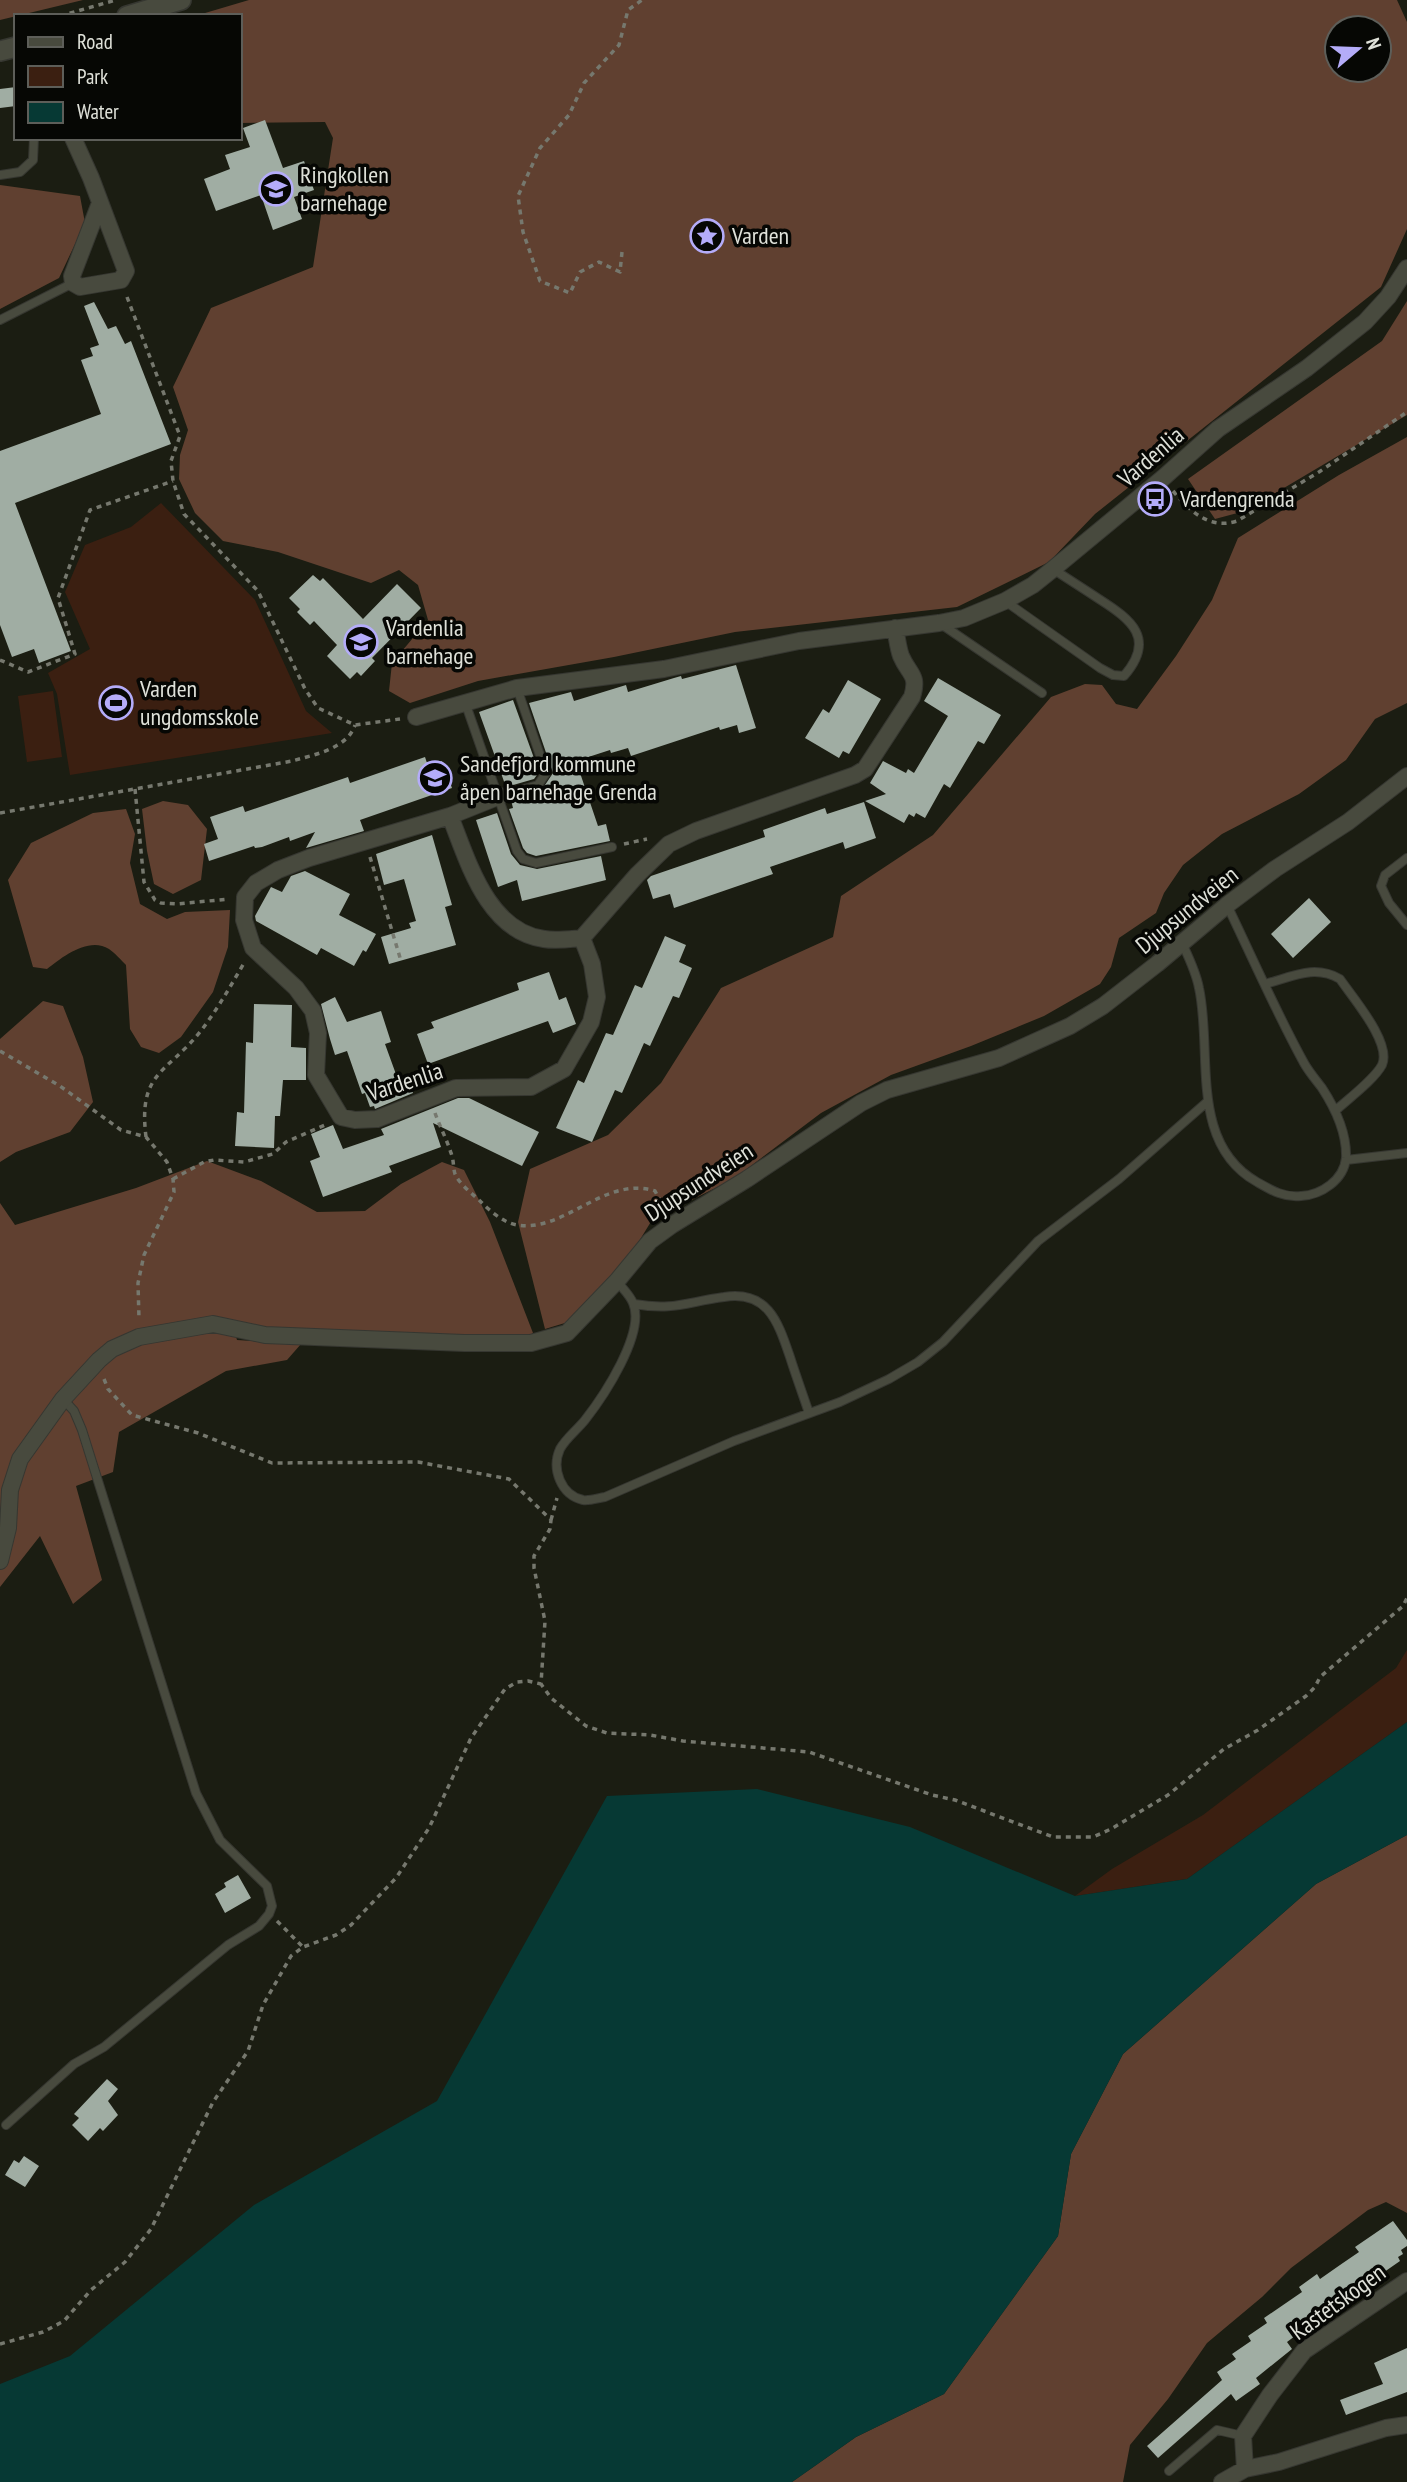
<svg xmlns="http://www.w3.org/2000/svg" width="1407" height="2482" viewBox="0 0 1407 2482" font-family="'PT Sans Narrow',sans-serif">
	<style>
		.green { fill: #3b1f11 }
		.forest { fill: #604030; fill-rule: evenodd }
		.water { fill: #063934 }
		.building { fill: #a0ada3 }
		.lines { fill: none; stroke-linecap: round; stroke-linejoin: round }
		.service-casing { stroke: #363731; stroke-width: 10 }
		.minor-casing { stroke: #363731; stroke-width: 18 }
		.tertiary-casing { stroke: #363731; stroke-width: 22 }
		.path { stroke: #76786e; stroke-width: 3.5; stroke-dasharray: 5 5; stroke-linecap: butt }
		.service { stroke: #484a3e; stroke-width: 8 }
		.minor { stroke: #484a3e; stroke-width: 16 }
		.tertiary { stroke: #484a3e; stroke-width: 19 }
		.labels { text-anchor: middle; stroke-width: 7; stroke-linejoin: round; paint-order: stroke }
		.poi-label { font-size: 24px; fill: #dfe1d9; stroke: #060704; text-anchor: start }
		.street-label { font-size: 24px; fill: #dfe1d9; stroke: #060704 }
	</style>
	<rect width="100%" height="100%" fill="#1b1d12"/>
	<!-- green -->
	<path class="green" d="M 161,503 L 255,600 L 306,711 L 332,733 L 70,775 L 57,694 L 48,673 L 90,649 L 65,592 L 85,545 L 131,527 Z
		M 53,691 L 62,757 L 27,762 L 18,696 Z
		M 1407,1650 L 1407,1722 L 1187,1879 L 1075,1896 L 1112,1869 L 1203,1815 L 1396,1668 Z"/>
	<!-- forest -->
	<path class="forest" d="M 0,0 L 83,0 L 0,20 Z
		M 249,0 L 1397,0 L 1407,22 L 1407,229 L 1381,287 L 1095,514 L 1049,562 L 957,607 L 735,632 L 614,657 L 478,681 L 410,703 L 389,691 L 392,663 L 428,620 L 418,585 L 399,570 L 371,583 L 278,552 L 223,541 L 195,513 L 179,479 L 180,455 L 188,430 L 173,387 L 211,308 L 313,267 L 333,138 L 325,122 L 240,123 L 240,16 L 195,16 ZM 1337,28 L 1379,28 L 1379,70 L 1337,70 Z
		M 0,185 L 80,196 L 85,223 L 59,278 L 0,309 Z
		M 1407,301 L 1407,415 L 1245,511 L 1215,519 L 1188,479 L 1382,341 Z
		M 1407,437 L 1407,703 L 1375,719 L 1346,760 L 1299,794 L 1222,834 L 1183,865 L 1164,893 L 1156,913 L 1119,938 L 1111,967 L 1100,984 L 1044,1016 L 971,1046 L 891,1075 L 821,1113 L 735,1178 L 652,1220 L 611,1287 L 588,1316 L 545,1329 L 518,1222 L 530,1169 L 608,1135 L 661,1083 L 721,988 L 833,937 L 841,896 L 933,835 L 1051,697 L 1085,684 L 1102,685 L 1116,704 L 1137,709 L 1176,656 L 1212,600 L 1238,538 L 1339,475 Z
		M 163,801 L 188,805 L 207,829 L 201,880 L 173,894 L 154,884 L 147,851 L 142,809 Z
		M 126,809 L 135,834 L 130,863 L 140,904 L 167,919 L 185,912 L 230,910 L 228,947 L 213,992 L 181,1037 L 159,1053 L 141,1047 L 130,1029 L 126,965 C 121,960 115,953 109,949 C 89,936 62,957 47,969 L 33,967 L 8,880 L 31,843 L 93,813 Z
		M 43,1001 L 63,1006 L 83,1057 L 93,1102 L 70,1132 L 16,1152 L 0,1162 L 0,1039 Z
		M 207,1161 L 261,1181 L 317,1212 L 365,1211 L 401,1184 L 442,1162 L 464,1170 L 490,1222 L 533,1333 L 525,1339 L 234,1329 L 237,1340 L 301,1344 L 287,1360 L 226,1371 L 119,1432 L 113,1472 L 76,1486 L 102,1580 L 73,1604 L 40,1536 L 0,1587 L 0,1203 L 15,1225 L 136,1188 Z
		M 1407,1835 L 1407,2213 L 1386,2202 L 1368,2210 L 1291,2268 L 1262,2297 L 1207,2343 L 1168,2399 L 1130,2445 L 1123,2482 L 792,2482 L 856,2437 L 944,2394 L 1058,2236 L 1071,2154 L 1123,2054 L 1316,1884 Z"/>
	<!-- water -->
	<path class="water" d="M 1407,1722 L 1407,1835 L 1316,1884 L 1123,2054 L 1071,2154 L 1058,2236 L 944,2394 L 856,2437 L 792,2482 L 0,2482 L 0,2384 L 70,2356 L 254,2205 L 437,2101 L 607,1796 L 757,1789 L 910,1827 L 1075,1896 L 1187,1879 Z"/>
	<!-- building -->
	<path class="building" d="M 16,87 L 16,106 L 0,108 L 0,89 Z
		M 265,120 L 283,168 L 304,161 L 314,190 L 294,197 L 302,219 L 273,230 L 261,195 L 216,211 L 204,179 L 230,169 L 225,155 L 250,147 L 243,128 Z
		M 94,302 L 108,329 L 116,326 L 125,344 L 131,341 L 171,444 L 15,503 L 71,651 L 39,663 L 34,649 L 12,657 L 0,625 L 0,451 L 101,414 L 81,360 L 93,356 L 90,348 L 99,345 L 84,306 Z
		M 313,575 L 320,581 L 323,578 L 363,619 L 397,584 L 421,608 L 372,658 L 375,661 L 361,676 L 357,672 L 350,679 L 327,656 L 337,645 L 314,621 L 310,625 L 297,612 L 300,609 L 289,598 Z
		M 736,665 L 756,728 L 739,733 L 737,725 L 720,730 L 719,727 L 631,756 L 628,748 L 611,753 L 610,750 L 576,761 L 598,826 L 606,824 L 610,841 L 536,856 L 527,853 L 523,848 L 509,809 L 513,808 L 511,800 L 541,791 L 553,773 L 529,703 L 571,692 L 574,701 L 626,685 L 628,692 L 674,678 L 681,676 L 682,679 Z
		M 938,678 L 1001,715 L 984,744 L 978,741 L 950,788 L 944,784 L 925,818 L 916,813 L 914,817 L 909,814 L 904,823 L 865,801 L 886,794 L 870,783 L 883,761 L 906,773 L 908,769 L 914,773 L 948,716 L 924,701 Z
		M 848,680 L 881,699 L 849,754 L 843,751 L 839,758 L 805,738 L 823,709 L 829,713 Z
		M 513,700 L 539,772 L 534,779 L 506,787 L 479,712 Z
		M 425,757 L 428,766 L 442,761 L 452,788 L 360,820 L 364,831 L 306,848 L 315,832 L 290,841 L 289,837 L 262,847 L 255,848 L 254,846 L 209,861 L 204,844 L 218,839 L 210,817 L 243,806 L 245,812 L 348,777 L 350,783 Z
		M 864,802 L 876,838 L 845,849 L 843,842 L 770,867 L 773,874 L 674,908 L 670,894 L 653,899 L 647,880 L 651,876 L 765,837 L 763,830 L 825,808 L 827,814 Z
		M 497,813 L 511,854 L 520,865 L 537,869 L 601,856 L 606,880 L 522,901 L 517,880 L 498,887 L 476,820 Z
		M 432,835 L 452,905 L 445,907 L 456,945 L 389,964 L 381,937 L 411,928 L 409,923 L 416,921 L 404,879 L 384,885 L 376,854 Z
		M 305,871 L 350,894 L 339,915 L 376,934 L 366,952 L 363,950 L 354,966 L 321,948 L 317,955 L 256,921 L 255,916 L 271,887 L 282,892 L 291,876 Z
		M 1309,898 L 1331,922 L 1293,958 L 1271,934 Z
		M 665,936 L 686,945 L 679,962 L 692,968 L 679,998 L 673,996 L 650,1046 L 644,1043 L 622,1093 L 615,1090 L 592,1142 L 556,1128 L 578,1080 L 584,1083 L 606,1033 L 613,1035 L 635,985 L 642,988 Z
		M 549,972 L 559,1000 L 566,997 L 576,1024 L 553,1033 L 548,1021 L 428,1064 L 417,1034 L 434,1028 L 431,1022 L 519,990 L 517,983 Z
		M 335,997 L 347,1022 L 381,1011 L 391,1042 L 385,1044 L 401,1088 L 410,1085 L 413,1093 L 375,1109 L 374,1106 L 370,1107 L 365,1093 L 362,1094 L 347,1051 L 335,1055 L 330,1039 L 321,1004 Z
		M 254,1004 L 292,1005 L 291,1047 L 306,1048 L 306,1080 L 283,1080 L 280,1116 L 275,1116 L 274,1148 L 235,1146 L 237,1112 L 244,1113 L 246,1042 L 253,1043 Z
		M 458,1098 L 469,1098 L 539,1132 L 522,1166 L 433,1123 L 441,1147 L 389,1166 L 392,1172 L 323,1197 L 310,1161 L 320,1157 L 311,1134 L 333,1125 L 343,1149 L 384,1135 L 381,1129 Z
		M 238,1875 L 251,1898 L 225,1913 L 215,1894 L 226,1887 L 224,1883 Z
		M 107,2079 L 118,2089 L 108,2101 L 118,2115 L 103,2131 L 100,2128 L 88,2141 L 72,2125 L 79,2118 L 74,2114 Z
		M 24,2156 L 39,2166 L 25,2187 L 5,2175 L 14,2160 L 19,2163 Z
		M 1393,2221 L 1407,2240 L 1407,2246 L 1401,2250 L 1403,2254 L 1398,2257 L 1400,2261 L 1367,2284 L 1363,2288 L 1365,2291 L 1341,2308 L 1338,2303 L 1293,2333 L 1295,2336 L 1287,2342 L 1292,2349 L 1256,2378 L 1260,2384 L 1236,2401 L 1231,2394 L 1158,2458 L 1147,2446 L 1222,2380 L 1217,2372 L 1236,2359 L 1232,2354 L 1251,2341 L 1248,2336 L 1267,2323 L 1264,2318 L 1302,2292 L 1299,2287 L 1317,2274 L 1320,2279 L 1340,2265 L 1359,2252 L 1355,2247 Z
		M 1407,2348 L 1407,2392 L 1346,2415 L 1340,2400 L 1383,2384 L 1374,2363 Z"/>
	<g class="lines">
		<defs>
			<path id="service" d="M 0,175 L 20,172 L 33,160 L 34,138
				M 0,320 L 73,283
				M 1005,601 L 1100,668 L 1113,675 L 1124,676 C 1156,639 1132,620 1099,599 C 1084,589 1068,579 1053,569
				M 941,624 L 1042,693
				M 466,705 L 517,851 L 523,859 L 536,863 L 612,847
				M 500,796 L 538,785 L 546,773 L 517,688
				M 1407,858 L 1385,875 L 1381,886 L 1389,903 L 1407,925
				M 1182,943 C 1189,958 1196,972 1199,988 C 1213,1052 1188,1143 1257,1182 C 1271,1190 1284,1198 1301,1196 C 1321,1195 1344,1180 1346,1158 C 1347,1134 1335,1108 1322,1088 C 1316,1080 1309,1072 1304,1063 C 1276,1012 1252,957 1227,905
				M 1265,984 C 1292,977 1314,964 1340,979 C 1353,998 1392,1043 1382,1065 C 1374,1080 1348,1099 1335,1111
				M 1346,1160 L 1407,1153
				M 617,1281 C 622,1288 630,1295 633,1303 C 646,1333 603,1397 585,1420 C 577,1430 566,1438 560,1449 C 551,1469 561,1495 583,1500 C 590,1501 598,1498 605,1497 L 734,1441 L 840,1402 L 889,1379 L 918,1362 L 943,1342 L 1038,1241 L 1119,1179 L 1207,1102
				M 634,1304 C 674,1311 686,1302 724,1297 C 768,1290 778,1322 790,1357 C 796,1376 803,1395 809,1413
				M 6,2125 L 74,2064 L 104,2047 L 228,1945 L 259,1926 L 269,1914 L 272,1906 L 267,1886 L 220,1840 L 196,1793 L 82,1430 L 74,1411 L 63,1399
				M 1169,2471 L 1217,2430 L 1243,2436"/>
			<path id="minor" d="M 73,138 L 91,178 L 126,271 L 121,280 L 80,287 L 73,283 L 72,276 L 100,203
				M 416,717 L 517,688 L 664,669 L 799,641 L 939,623 L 964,618 L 1005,601 L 1033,585 L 1053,569 L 1163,478 L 1218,429 L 1307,368 L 1365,322 L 1388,297 L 1407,268
				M 450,816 C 468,861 487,931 544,939 C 556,941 570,939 582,938 L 592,964 L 597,997 L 591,1022 L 564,1069 L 531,1087 L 456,1088 L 377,1119 L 355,1120 L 341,1117 L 316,1075 L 318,1033 L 313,1011 L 296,988 L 253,948 L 244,920 L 245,897 L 256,883 L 278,870 L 309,858 L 450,816 L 500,796
				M 582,938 L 637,875 L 669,844 L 696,831 L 855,775 L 865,769 L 912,697 C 919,674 909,675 901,656 C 898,648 897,637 895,628
				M 0,1561 L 8,1528 L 10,1490 L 20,1459 L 63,1399 L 99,1360 L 112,1349 L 139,1337 L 213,1324 L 265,1335 L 464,1343 L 531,1343 L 567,1333 L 617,1281 L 650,1241 L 672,1225 L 747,1179 L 861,1103 L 887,1090 L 999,1058 L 1070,1026 L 1103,1006 L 1157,964 L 1227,905 L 1275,869 L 1348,822 L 1407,776
				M 1245,2469 L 1243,2436 L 1270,2395 L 1304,2351 L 1407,2281
				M 1222,2482 L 1245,2469 L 1279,2462 L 1386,2428 L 1407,2425"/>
			<path id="tertiary" d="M 127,16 L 181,0
				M 0,51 L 16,47"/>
		</defs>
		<!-- service casing -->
		<use href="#service" class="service-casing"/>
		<!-- minor casing -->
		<use href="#minor" class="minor-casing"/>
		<!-- tertiary casing -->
		<use href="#tertiary" class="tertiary-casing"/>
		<!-- path -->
		<path class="path" d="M 60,16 L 116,0
			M 622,252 L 620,272 L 599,262 L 580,272 L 570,293 L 540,281 L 523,232 L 518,196 L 540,148 L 569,115 L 584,83 L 619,45 L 628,10 L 642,0
			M 127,297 L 180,436 L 171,461 L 173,481 L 184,514 L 258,591 L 305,689 L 318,708 L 355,725 L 400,719
			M 1173,491 C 1190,511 1209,530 1237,521 L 1319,472 L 1407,412
			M 0,660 L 28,672 L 75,654 L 58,598 L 90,510 L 173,481
			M 135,789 L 144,882 L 155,900 L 161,903 L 177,904 L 229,899
			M 0,813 L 292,761 C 313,755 347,749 355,725
			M 624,844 L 647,839
			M 370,857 L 401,961
			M 0,1051 L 60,1086 L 121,1130 L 146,1137 L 167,1162 L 173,1179 L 174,1192 L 144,1255 L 138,1283 L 139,1319
			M 435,1113 C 440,1127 447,1140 451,1153 C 454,1160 453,1168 455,1174 C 460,1185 473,1194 481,1202 C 490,1211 504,1223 517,1225 C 564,1233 605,1175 655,1191 L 665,1210
			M 146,1137 C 138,1072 166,1074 200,1032 C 217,1010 230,987 244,963
			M 173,1179 L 204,1162 L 214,1160 L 244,1162 L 273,1154 L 286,1142 L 327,1124
			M 104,1379 L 108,1389 L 132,1415 L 198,1433 L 272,1463 L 418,1462 L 509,1479 L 551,1520 L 550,1529 L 534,1556 L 534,1568 L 545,1621 L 541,1684 L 551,1698 L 586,1726 L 607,1733 L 650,1735 L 683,1741 L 809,1752 L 932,1795 L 955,1800 L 1053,1837 L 1093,1837 L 1111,1829 L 1168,1795 L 1224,1749 L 1258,1730 L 1306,1696 L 1315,1687 L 1320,1677 L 1403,1606 L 1407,1598
			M 551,1520 L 557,1498
			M 277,1921 L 303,1947
			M 0,2344 L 43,2332 L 64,2321 L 91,2290 L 125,2262 L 151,2229 L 213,2102 L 248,2051 L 263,2005 L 291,1956 L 303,1947 L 336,1935 L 351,1925 L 396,1878 L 429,1828 L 471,1738 L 505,1689 L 517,1682 L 528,1681 L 541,1684"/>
		<!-- service -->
		<use href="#service" class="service"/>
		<!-- minor -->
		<use href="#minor" class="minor"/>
		<!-- tertiary -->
		<use href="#tertiary" class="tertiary"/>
	</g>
	<!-- icons -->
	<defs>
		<symbol id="school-ring" viewBox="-11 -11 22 22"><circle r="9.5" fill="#060704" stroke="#b4acf9" stroke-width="1.5"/><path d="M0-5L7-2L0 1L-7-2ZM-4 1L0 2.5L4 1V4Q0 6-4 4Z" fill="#b4acf9"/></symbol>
		<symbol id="sight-ring" viewBox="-11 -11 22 22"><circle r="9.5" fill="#060704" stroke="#b4acf9" stroke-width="1.5"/><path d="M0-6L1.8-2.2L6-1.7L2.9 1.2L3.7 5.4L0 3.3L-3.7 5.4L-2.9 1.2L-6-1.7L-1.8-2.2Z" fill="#b4acf9"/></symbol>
		<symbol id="bus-ring" viewBox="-11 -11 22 22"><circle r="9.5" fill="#060704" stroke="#b4acf9" stroke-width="1.5"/><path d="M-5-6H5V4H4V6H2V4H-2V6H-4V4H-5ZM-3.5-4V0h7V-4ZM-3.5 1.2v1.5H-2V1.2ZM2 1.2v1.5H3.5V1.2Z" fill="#b4acf9"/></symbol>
		<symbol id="stadium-ring" viewBox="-11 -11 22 22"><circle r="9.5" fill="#060704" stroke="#b4acf9" stroke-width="1.5"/><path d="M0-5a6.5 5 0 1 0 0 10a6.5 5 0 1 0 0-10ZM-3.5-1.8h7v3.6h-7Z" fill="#b4acf9"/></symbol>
	</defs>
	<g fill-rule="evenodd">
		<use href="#school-ring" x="257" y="170" width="38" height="38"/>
		<use href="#sight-ring" x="688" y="217" width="38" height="38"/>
		<use href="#bus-ring" x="1136" y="480" width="38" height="38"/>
		<use href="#school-ring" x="342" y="623" width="38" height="38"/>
		<use href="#stadium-ring" x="97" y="684" width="38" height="38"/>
		<use href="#school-ring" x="416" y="759" width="38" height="38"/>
	</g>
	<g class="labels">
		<!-- poi labels -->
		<g class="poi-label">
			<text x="300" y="183">Ringkollen<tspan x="300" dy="28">barnehage</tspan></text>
			<text x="732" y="244">Varden</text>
			<text x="1180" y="507">Vardengrenda</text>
			<text x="386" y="636">Vardenlia<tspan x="386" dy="28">barnehage</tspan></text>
			<text x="140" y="697">Varden<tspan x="140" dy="28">ungdomsskole</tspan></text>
			<text x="460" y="772">Sandefjord kommune<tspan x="460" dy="28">åpen barnehage Grenda</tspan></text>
		</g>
		<!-- street labels -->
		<g class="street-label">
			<text transform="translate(1151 457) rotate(-41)" y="8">Vardenlia</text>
			<text transform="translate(1187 910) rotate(-39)" y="8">Djupsundveien</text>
			<text transform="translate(405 1082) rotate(-18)" y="8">Vardenlia</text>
			<text transform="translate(699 1182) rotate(-33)" y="8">Djupsundveien</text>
			<text transform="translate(1338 2302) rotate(-36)" y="8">Kastetskogen</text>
		</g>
	</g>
	<!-- legend -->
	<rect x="14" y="14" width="228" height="126" fill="#060704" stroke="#5d5e59" stroke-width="2"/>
	<rect x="28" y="37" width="35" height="10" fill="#484a3e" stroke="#5d5e59" stroke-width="2"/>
	<text x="77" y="49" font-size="21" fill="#dfe1d9">Road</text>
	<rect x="28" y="66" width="35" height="21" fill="#3b1f11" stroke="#5d5e59" stroke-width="2"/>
	<text x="77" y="84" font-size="21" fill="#dfe1d9">Park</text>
	<rect x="28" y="102" width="35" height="21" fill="#063934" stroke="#5d5e59" stroke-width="2"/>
	<text x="77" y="119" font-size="21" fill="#dfe1d9">Water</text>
	<!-- north arrow -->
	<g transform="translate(1358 49) rotate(71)"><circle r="33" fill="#060704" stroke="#5d5e59" stroke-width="2"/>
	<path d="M0-5L12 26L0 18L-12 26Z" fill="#b4acf9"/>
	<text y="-10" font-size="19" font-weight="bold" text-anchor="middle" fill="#dfe1d9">N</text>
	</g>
</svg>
